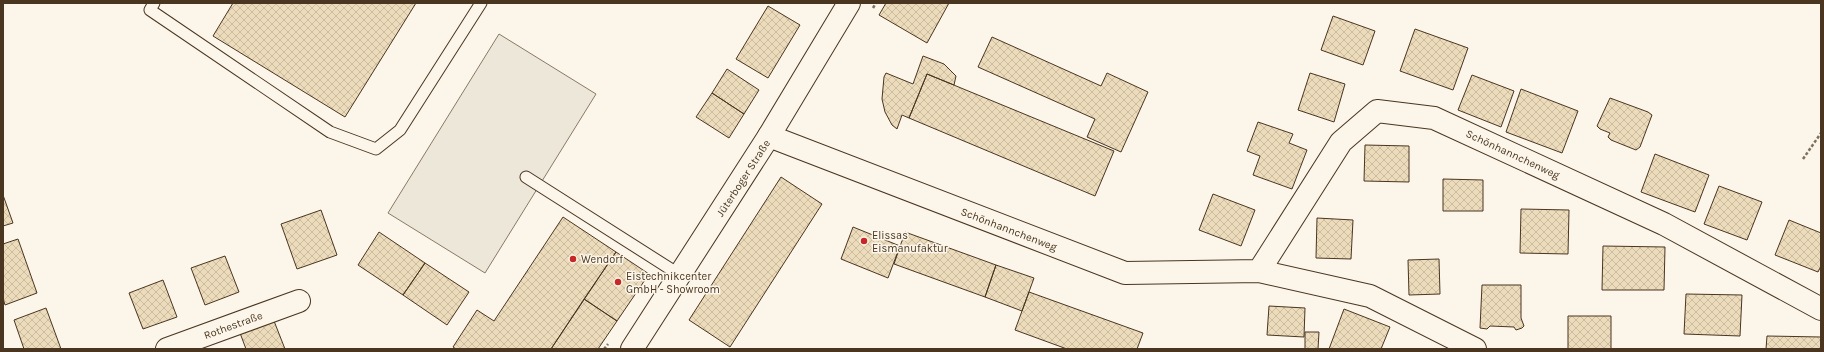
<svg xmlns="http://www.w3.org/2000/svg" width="1824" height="352" viewBox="0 0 1824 352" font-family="Karla,sans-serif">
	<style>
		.parking { fill: #ede7d9; stroke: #887966 }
		.building { fill: url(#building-cross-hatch); stroke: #4a3520 }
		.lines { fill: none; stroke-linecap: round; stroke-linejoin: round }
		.lane-casing { stroke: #4a3520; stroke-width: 13 }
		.street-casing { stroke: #4a3520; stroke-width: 24 }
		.secondary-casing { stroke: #4a3520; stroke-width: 24 }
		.path { stroke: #7f6f5c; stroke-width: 2.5; stroke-dasharray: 3 2; stroke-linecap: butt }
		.lane { stroke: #fbf6e9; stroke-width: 11 }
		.street { stroke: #fbf6e9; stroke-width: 22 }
		.secondary { stroke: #fbf6e9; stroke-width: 22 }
		.poi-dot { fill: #c62828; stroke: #fbf6e9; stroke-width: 1.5 }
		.labels { text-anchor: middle; stroke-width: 3; stroke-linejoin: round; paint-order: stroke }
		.street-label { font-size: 11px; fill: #4a3520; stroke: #fbf6e9 }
		.poi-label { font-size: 11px; fill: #4a3520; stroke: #fbf6e9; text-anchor: start }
	</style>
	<defs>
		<pattern id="building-cross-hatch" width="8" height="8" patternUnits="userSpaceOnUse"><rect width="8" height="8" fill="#ecdcbc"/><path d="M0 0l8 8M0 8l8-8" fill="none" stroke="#ccbda1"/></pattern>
	</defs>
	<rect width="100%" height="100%" fill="#fbf6e9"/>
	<!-- parking -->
	<path class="parking" d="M 499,34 L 596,94 L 485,273 L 388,213 Z"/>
	<!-- building -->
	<path class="building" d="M 233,3 L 416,3 L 345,117 L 213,36 Z
		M 886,3 L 949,3 L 927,43 L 879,15 Z
		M 768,6 L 800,25 L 768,78 L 736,59 Z
		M 1333,16 L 1375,31 L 1363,65 L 1321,50 Z
		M 1415,29 L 1468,48 L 1453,90 L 1400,71 Z
		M 992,37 L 1101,86 L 1107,73 L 1148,92 L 1121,152 L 1087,137 L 1095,119 L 978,67 Z
		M 923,56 L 944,64 L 956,76 L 954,85 L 927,74 L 909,118 L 902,115 L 897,129 L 892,125 L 885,112 L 882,99 L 884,77 L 886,73 L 913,84 Z
		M 727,69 L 759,90 L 744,114 L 712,93 Z
		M 1310,73 L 1345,84 L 1334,122 L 1298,110 Z
		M 927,74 L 1114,151 L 1095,196 L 909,118 Z
		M 1472,75 L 1514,91 L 1501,127 L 1458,110 Z
		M 1521,89 L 1578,111 L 1562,153 L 1506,132 Z
		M 712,93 L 744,114 L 729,138 L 696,117 Z
		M 1610,98 L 1648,112 L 1652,115 L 1640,147 L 1636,150 L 1611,140 L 1608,137 L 1610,133 L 1600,129 L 1597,126 Z
		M 1258,122 L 1293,134 L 1289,143 L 1307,150 L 1292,189 L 1253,175 L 1260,156 L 1247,151 Z
		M 1365,145 L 1409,146 L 1409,182 L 1364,181 Z
		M 1655,154 L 1709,175 L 1695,212 L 1641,192 Z
		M 781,177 L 822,204 L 730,347 L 689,320 Z
		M 1443,179 L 1483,180 L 1483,211 L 1443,211 Z
		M 1719,186 L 1762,202 L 1747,240 L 1704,224 Z
		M 1213,194 L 1255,210 L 1241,246 L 1199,230 Z
		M 3,195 L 13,223 L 3,226 Z
		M 1521,209 L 1569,210 L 1568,254 L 1520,253 Z
		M 321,210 L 337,255 L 297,269 L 281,224 Z
		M 563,217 L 616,252 L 551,349 L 456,349 L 453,347 L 477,310 L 494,321 Z
		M 1317,218 L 1353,220 L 1351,259 L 1316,258 Z
		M 1789,220 L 1821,233 L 1821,266 L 1818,272 L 1775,255 Z
		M 853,227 L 900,246 L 888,278 L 841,259 Z
		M 379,232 L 425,263 L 403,295 L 358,265 Z
		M 905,232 L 996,265 L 985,297 L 894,264 Z
		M 18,239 L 37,293 L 5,305 L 3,298 L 3,244 Z
		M 1603,246 L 1665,247 L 1664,290 L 1602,290 Z
		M 616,252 L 649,274 L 617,321 L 584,299 Z
		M 225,256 L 239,292 L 205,305 L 191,268 Z
		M 1439,259 L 1440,294 L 1409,295 L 1408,260 Z
		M 425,263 L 469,292 L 447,325 L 403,295 Z
		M 996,265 L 1034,278 L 1022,311 L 985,297 Z
		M 163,280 L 177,317 L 143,329 L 129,293 Z
		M 1482,285 L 1521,285 L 1521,318 L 1524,326 L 1522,328 L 1516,330 L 1514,327 L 1490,326 L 1487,329 L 1480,328 Z
		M 1029,292 L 1143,333 L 1137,349 L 1067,349 L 1015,330 Z
		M 1686,294 L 1742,295 L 1740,336 L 1684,334 Z
		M 584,299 L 617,321 L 598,349 L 551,349 Z
		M 1269,306 L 1305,308 L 1304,337 L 1267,335 Z
		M 46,308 L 61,349 L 24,349 L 14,320 Z
		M 1344,309 L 1390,327 L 1381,349 L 1329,349 Z
		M 1568,316 L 1611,316 L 1611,349 L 1568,349 Z
		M 274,321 L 285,349 L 246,349 L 240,333 Z
		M 1305,332 L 1319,332 L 1318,349 L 1305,349 Z
		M 1767,336 L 1821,337 L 1821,349 L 1766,349 Z"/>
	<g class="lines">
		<defs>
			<path id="lane" d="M 154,3 L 150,10 L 330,132 L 376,149 L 400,130 L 481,3
				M 526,177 L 680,275"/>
			<path id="street" d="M 769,136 L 1125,273 L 1259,271 L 1370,296 L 1475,349
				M 1259,271 L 1341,142 L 1377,111 L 1434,118 L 1664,224 L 1821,309
				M 167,349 L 299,301"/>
			<path id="secondary" d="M 632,349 L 769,136 L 849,3"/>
		</defs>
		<!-- lane casing -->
		<use href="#lane" class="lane-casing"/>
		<!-- street casing -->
		<use href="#street" class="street-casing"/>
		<!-- secondary casing -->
		<use href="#secondary" class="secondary-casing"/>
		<!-- path -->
		<path class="path" d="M 873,8 L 876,3
			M 1803,159 L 1821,133
			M 604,349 L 608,344"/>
		<!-- lane -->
		<use href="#lane" class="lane"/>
		<!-- street -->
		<use href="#street" class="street"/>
		<!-- secondary -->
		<use href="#secondary" class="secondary"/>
	</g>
	<!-- markers -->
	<g class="poi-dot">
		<circle cx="864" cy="241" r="4"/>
		<circle cx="573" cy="259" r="4"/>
		<circle cx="618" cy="282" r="4"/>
	</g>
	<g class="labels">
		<!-- street labels -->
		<g class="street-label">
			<text transform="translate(1513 154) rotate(25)" y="4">Schönhannchenweg</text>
			<text transform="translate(743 178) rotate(-57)" y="4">Jüterboger Straße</text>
			<text transform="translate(1009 229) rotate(21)" y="4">Schönhannchenweg</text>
			<text transform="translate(233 325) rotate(-20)" y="4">Rothestraße</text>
		</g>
		<!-- poi labels -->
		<g class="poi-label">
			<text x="872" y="239">Elissas<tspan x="872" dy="13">Eismanufaktur</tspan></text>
			<text x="581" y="263">Wendorf</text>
			<text x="626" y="280">Eistechnikcenter<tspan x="626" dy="13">GmbH - Showroom</tspan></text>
		</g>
	</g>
	<!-- border -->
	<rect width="1824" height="352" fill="none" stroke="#4a3520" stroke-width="8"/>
</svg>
